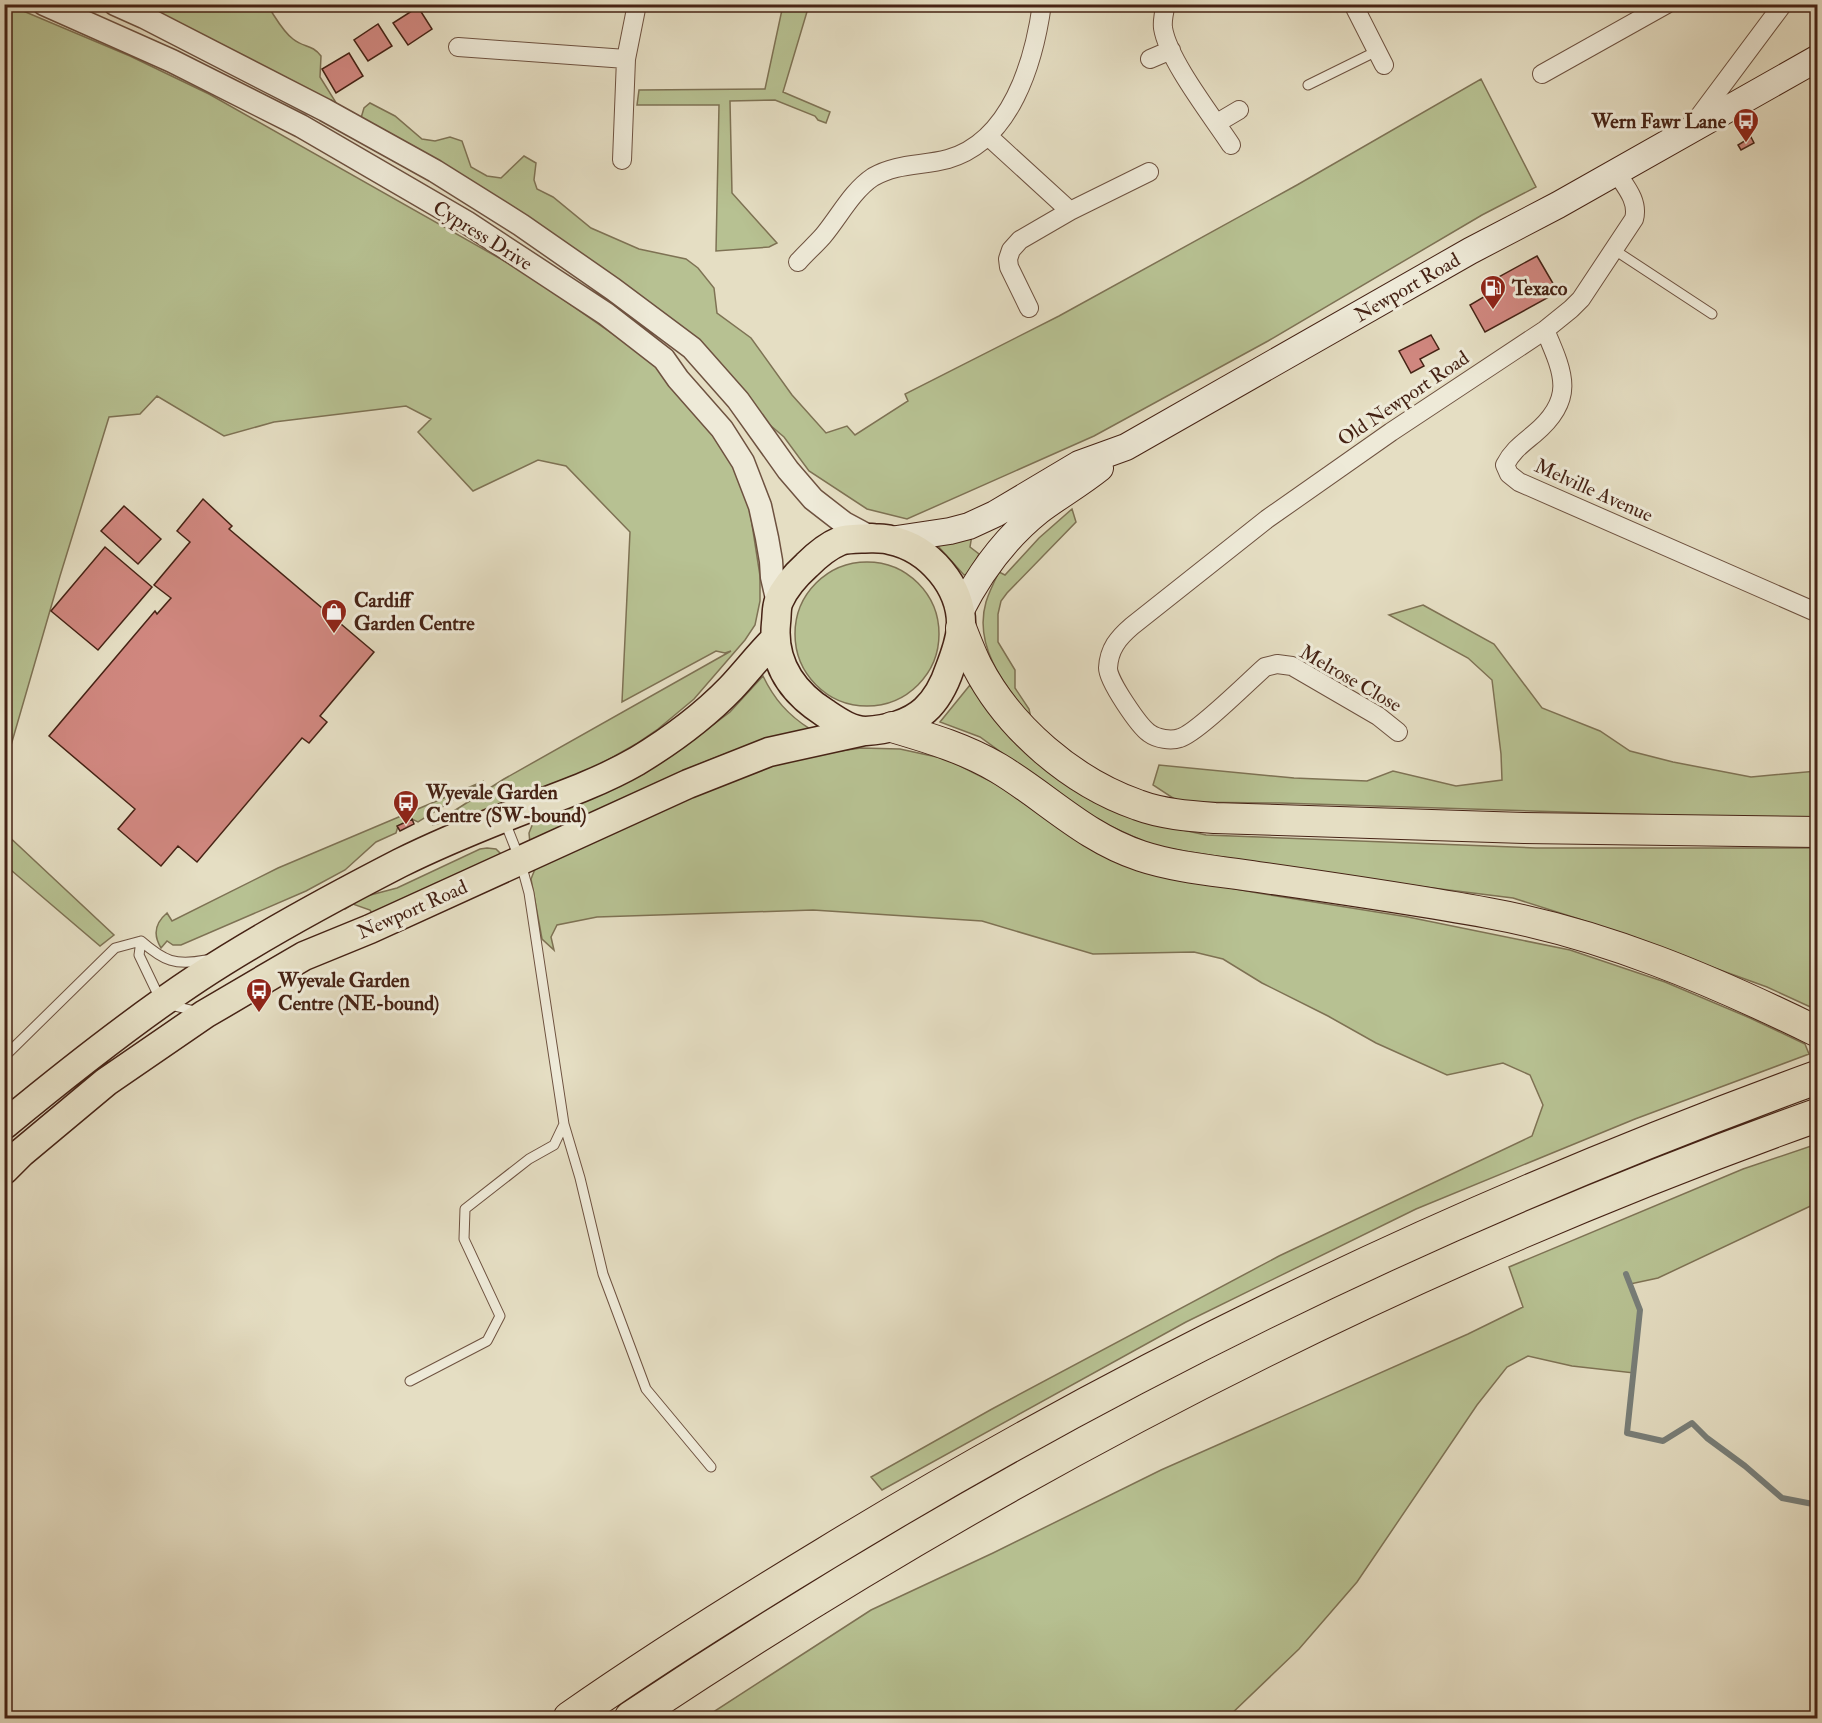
<svg xmlns="http://www.w3.org/2000/svg" width="1822" height="1723" viewBox="0 0 1822 1723" font-family="'IM FELL Double Pica',serif">
	<style>
		.green { fill: #b7c192; stroke: #7e7254; stroke-width: 1.5 }
		.lines { fill: none; stroke-linecap: round; stroke-linejoin: round }
		.stream { stroke: #777e79; stroke-width: 6 }
		.building { fill: #d0877f; stroke: #462315; stroke-width: 1.5 }
		.service-casing { stroke: #6e5240; stroke-width: 11 }
		.minor-casing { stroke: #6e5240; stroke-width: 20 }
		.tertiary-casing { stroke: #6e5240; stroke-width: 25 }
		.secondary-casing { stroke: #462315; stroke-width: 28 }
		.primary-casing { stroke: #462315; stroke-width: 31 }
		.trunk-casing { stroke: #462315; stroke-width: 32 }
		.motorway-casing { stroke: #462315; stroke-width: 35 }
		.service { stroke: #eeead8; stroke-width: 9 }
		.minor { stroke: #eeead8; stroke-width: 18 }
		.tertiary { stroke: #eeead8; stroke-width: 22 }
		.secondary { stroke: #eeead8; stroke-width: 26 }
		.primary { stroke: #e5dec3; stroke-width: 28 }
		.trunk { stroke: #e5dec3; stroke-width: 30 }
		.motorway { stroke: #e5dec3; stroke-width: 33 }
		.labels { text-anchor: middle; stroke-width: 6; stroke-linejoin: round; paint-order: stroke }
		.poi-label { font-size: 20px; font-weight: bold; fill: #462315; stroke: #eeead8; text-anchor: start }
		.street-label { font-size: 20px; fill: #462315; stroke: #eeead8 }
	</style>
	<rect width="100%" height="100%" fill="#e5dec3"/>
	<filter id="stains"><feTurbulence type="fractalNoise" baseFrequency=".00333" numOctaves="4"/><feColorMatrix values="0 0 0 0 .2 0 0 0 0 .09 0 0 0 0 .02 0 0 0 .5 -.17"/></filter>
	<radialGradient id="worn" r=".72"><stop offset=".6" stop-color="#630" stop-opacity="0"/><stop offset="1" stop-color="#630" stop-opacity=".3"/></radialGradient>
	<!-- green -->
	<path class="green" d="M 5,5 L 9,5 L 130,56 L 209,94 L 522,271 L 653,362 L 717,434 L 747,492 L 760,576 L 760,601 L 755,625 L 745,640 L 694,699 L 658,729 L 636,744 L 583,774 L 489,812 L 432,825 L 504,779 L 731,651 L 725,653 L 716,651 L 622,702 L 630,532 L 566,466 L 538,460 L 473,491 L 418,432 L 431,419 L 406,406 L 274,422 L 224,436 L 157,396 L 140,414 L 109,417 L 60,576 L 5,766 Z
		M 136,5 L 267,5 C 275,16 282,31 293,39 C 304,48 312,44 321,56 L 320,77 L 340,109 Z
		M 783,5 L 809,5 L 783,92 L 830,112 L 826,123 L 818,120 L 815,116 L 775,100 L 730,101 L 732,193 L 777,243 L 769,247 L 716,251 L 719,105 L 637,105 L 639,90 L 765,89 Z
		M 1481,79 L 1536,187 L 1482,215 L 1268,341 L 1094,436 L 907,519 L 867,509 L 809,471 L 784,437 L 764,420 L 742,391 L 361,118 L 364,108 L 370,103 L 395,116 L 422,139 L 435,141 L 450,137 L 462,141 L 471,167 L 487,176 L 501,178 L 524,156 L 536,163 L 534,180 L 537,189 L 553,197 L 591,228 L 639,249 L 686,259 L 698,268 L 714,288 L 717,313 L 751,338 L 792,395 L 826,433 L 847,426 L 855,435 L 908,401 L 905,394 L 1059,316 L 1297,185 Z
		M 1072,509 L 1076,522 L 1007,593 L 1001,601 L 998,614 L 998,642 L 1015,670 L 1015,688 L 1029,709 L 1031,718 C 1005,685 973,647 986,602 C 989,592 994,582 999,572 L 1005,575 L 1039,538 Z
		M 972,535 L 970,547 L 979,554 L 968,574 L 964,575 L 937,545 Z
		M795 634a72 72 0 1 1 144 0a72 72 0 1 1-144 0Z
		M 1423,605 L 1494,644 L 1542,708 L 1600,731 L 1630,751 L 1673,762 L 1751,777 L 1817,771 L 1817,820 L 1280,803 L 1179,802 L 1153,785 L 1159,765 L 1294,778 L 1367,781 L 1393,771 L 1456,786 L 1502,780 L 1501,754 L 1492,680 L 1468,658 L 1389,615 Z
		M 763,676 C 774,699 788,715 810,729 C 713,749 620,801 530,843 L 529,833 L 535,818 L 686,745 L 730,712 Z
		M 970,685 L 996,721 L 1155,824 L 1206,835 L 1536,848 L 1817,848 L 1817,1010 L 1767,987 L 1579,919 L 1513,898 L 1352,878 L 1154,846 L 1090,817 L 980,737 L 940,722 Z
		M 861,748 L 900,749 L 946,759 L 998,785 L 1077,840 L 1142,872 L 1258,893 L 1408,917 L 1570,950 L 1665,982 L 1750,1018 L 1805,1044 L 1809,1054 L 1635,1119 L 1416,1209 L 1186,1322 L 882,1490 L 871,1477 L 992,1409 L 1279,1256 L 1532,1136 L 1543,1105 L 1530,1075 L 1503,1063 L 1447,1075 L 1376,1043 L 1328,1016 L 1262,983 L 1223,959 L 1194,952 L 1093,954 L 982,921 L 813,910 L 597,917 L 557,925 L 551,937 L 554,950 L 542,939 L 531,879 L 537,864 L 733,775 L 812,755 Z
		M 484,781 L 418,822 L 412,819 L 398,826 L 396,833 L 376,842 L 345,870 L 306,891 L 181,945 L 173,945 L 167,941 L 161,948 C 153,935 155,923 167,913 L 172,921 L 278,868 Z
		M 4,832 L 114,935 L 100,946 L 5,865 Z
		M 487,848 L 496,849 L 502,855 L 373,915 L 370,910 L 353,904 L 345,909 L 343,907 L 359,898 L 397,888 L 480,849 Z
		M 1817,1144 L 1817,1203 L 1658,1278 L 1630,1284 L 1640,1310 L 1634,1373 L 1572,1366 L 1528,1356 L 1507,1367 L 1477,1405 L 1357,1582 L 1299,1649 L 1227,1718 L 704,1718 L 871,1610 L 993,1553 L 1161,1470 L 1468,1334 L 1523,1307 L 1509,1267 L 1743,1169 Z"/>
	<g class="lines">
		<!-- stream -->
		<path class="stream" d="M 1626,1274 L 1640,1310 L 1627,1433 L 1663,1441 L 1692,1423 L 1707,1438 L 1745,1466 L 1782,1498 L 1818,1505"/>
	</g>
	<!-- building -->
	<path class="building" d="M 418,7 L 432,29 L 408,45 L 393,23 Z
		M 378,24 L 392,46 L 368,61 L 354,40 Z
		M 349,53 L 363,76 L 336,93 L 322,69 Z
		M 1751,137 L 1754,143 L 1741,150 L 1738,145 Z
		M 1537,256 L 1558,292 L 1485,332 L 1470,305 L 1489,294 L 1484,285 Z
		M 1431,335 L 1439,349 L 1420,359 L 1424,366 L 1411,373 L 1399,351 Z
		M 203,499 L 232,526 L 229,529 L 374,652 L 320,716 L 327,722 L 309,743 L 302,738 L 197,862 L 178,846 L 161,866 L 118,829 L 135,809 L 49,736 L 155,611 L 157,614 L 171,598 L 154,585 L 190,542 L 177,531 Z
		M 124,506 L 161,539 L 138,564 L 101,531 Z
		M 105,547 L 152,587 L 98,650 L 51,611 Z
		M 412,819 L 414,824 L 400,831 L 397,826 Z"/>
	<g class="lines">
		<defs>
			<path id="service" d="M 1308,85 L 1377,51
				M 1613,249 L 1712,314
				M 505,822 L 520,860 L 529,893 L 564,1124 L 580,1178 L 603,1274 L 646,1389 L 711,1467
				M 141,941 L 139,955 L 162,1003 L 199,1012
				M 141,941 C 164,961 175,966 206,960
				M 4,1057 L 115,948 L 141,941
				M 410,1381 L 487,1341 L 500,1316 L 464,1239 L 465,1209 L 529,1159 L 554,1145 L 564,1124"/>
			<path id="minor" d="M 1166,4 C 1164,12 1162,20 1163,28 C 1168,60 1212,116 1231,145
				M 1353,4 L 1384,65
				M 458,47 L 626,59
				M 1150,59 L 1171,50
				M 1542,74 L 1667,4
				M 1217,123 L 1239,110
				M 1692,126 L 1783,4
				M 988,136 L 1070,211
				M 622,160 L 626,59 L 637,4
				M 798,262 C 806,253 815,245 823,236 C 839,217 852,191 873,177 C 897,163 922,166 948,159 C 1011,141 1034,62 1042,4
				M 1029,308 L 1009,267 L 1008,259 L 1011,250 L 1020,240 L 1070,211 L 1149,172
				M 1545,330 C 1564,374 1576,399 1534,434 C 1522,444 1512,451 1505,465 L 1509,474 L 1519,482 L 1818,613
				M 1398,732 L 1378,716 L 1292,666 L 1277,664 L 1265,667 C 1249,681 1197,733 1180,738 C 1171,741 1157,739 1149,733 C 1139,726 1108,681 1108,668 C 1109,649 1118,638 1132,626 L 1267,519 L 1391,432 L 1545,330 L 1571,309 L 1581,299 L 1634,219 C 1639,201 1625,186 1616,172"/>
			<path id="tertiary" d="M 44,4 L 172,61 L 301,126 L 466,222 L 606,314 L 664,359 L 678,379 L 722,429 L 743,462 L 760,506 L 767,538 L 771,561 L 772,577 L 778,603
				M 115,4 L 144,17 L 325,110 L 435,171 L 521,225 L 613,289 L 692,348 L 738,400 L 788,470 L 813,499 L 844,523 L 872,538"/>
			<path id="secondary" d="M 890,540 L 950,531 L 969,526 L 995,514 L 1079,464 L 1126,447 L 1470,251 L 1558,205 L 1818,58
				M 960,612 C 980,572 1004,539 1039,511 C 1059,496 1080,484 1100,468"/>
			<path id="primary" d="M 872,538 C 877,539 884,538 890,540 C 929,548 963,587 961,628 C 960,641 955,655 950,668 C 945,683 937,699 925,710 C 910,724 886,730 866,731 C 851,731 837,721 825,713 C 792,692 772,663 776,623 C 777,616 776,607 779,601 C 785,587 796,575 807,565 C 816,556 828,546 840,541 C 849,538 862,539 872,538 Z
				M 4,1125 C 67,1073 131,1022 199,977 C 263,935 332,898 400,863 C 442,842 487,824 531,807 C 566,794 604,780 637,761 C 670,741 704,716 731,688 C 746,672 759,655 774,640
				M 4,1170 L 21,1153 L 106,1082 L 205,1014 L 304,956 L 370,929 L 688,784 L 769,752 L 864,731"/>
			<path id="trunk" d="M 961,628 C 966,641 971,654 977,666 C 1009,728 1072,782 1138,805 C 1162,814 1189,816 1215,818 L 1524,828 L 1818,832
				M 892,727 C 929,738 964,748 998,768 C 1048,798 1084,837 1141,856 C 1177,868 1220,871 1258,877 C 1335,888 1411,899 1488,913 C 1604,934 1712,980 1818,1032"/>
			<path id="motorway" d="M 570,1718 C 653,1660 739,1606 825,1554 C 1139,1362 1472,1203 1818,1077
				M 631,1718 C 1001,1471 1398,1265 1818,1115"/>
		</defs>
		<!-- service casing -->
		<use href="#service" class="service-casing"/>
		<!-- minor casing -->
		<use href="#minor" class="minor-casing"/>
		<!-- tertiary casing -->
		<use href="#tertiary" class="tertiary-casing"/>
		<!-- secondary casing -->
		<use href="#secondary" class="secondary-casing"/>
		<!-- primary casing -->
		<use href="#primary" class="primary-casing"/>
		<!-- trunk casing -->
		<use href="#trunk" class="trunk-casing"/>
		<!-- motorway casing -->
		<use href="#motorway" class="motorway-casing"/>
		<!-- service -->
		<use href="#service" class="service"/>
		<!-- minor -->
		<use href="#minor" class="minor"/>
		<!-- tertiary -->
		<use href="#tertiary" class="tertiary"/>
		<!-- secondary -->
		<use href="#secondary" class="secondary"/>
		<!-- primary -->
		<use href="#primary" class="primary"/>
		<!-- trunk -->
		<use href="#trunk" class="trunk"/>
		<!-- motorway -->
		<use href="#motorway" class="motorway"/>
	</g>
	<!-- icons -->
	<defs>
		<symbol id="bus-pin" viewBox="-11 -11 22 30"><path d="M0 17L-7.5 6A9.5 9.5 0 1 1 7.5 6Z" fill="#8f2418" stroke="#eeead8"/><path d="M-5-6H5V4H4V6H2V4H-2V6H-4V4H-5ZM-3.5-4V0h7V-4ZM-3.5 1.2v1.5H-2V1.2ZM2 1.2v1.5H3.5V1.2Z" fill="#fff"/></symbol>
		<symbol id="fuel-pin" viewBox="-11 -11 22 30"><path d="M0 17L-7.5 6A9.5 9.5 0 1 1 7.5 6Z" fill="#8f2418" stroke="#eeead8"/><path d="M-5.5-6h7V0h2V4h1.3V-2.5L3-4.5l.8-.8L6-3V5H2.5V1h-1V6h-7ZM-4.2-4.7v3.2H.2V-4.7Z" fill="#fff"/></symbol>
		<symbol id="shop-pin" viewBox="-11 -11 22 30"><path d="M0 17L-7.5 6A9.5 9.5 0 1 1 7.5 6Z" fill="#8f2418" stroke="#eeead8"/><path d="M-5-2.5h2.3a2.7 3.5 0 0 1 5.4 0H5L5.5 6h-11ZM-1.5-2.5h3a1.5 2.3 0 0 0-3 0Z" fill="#fff"/></symbol>
	</defs>
	<g fill-rule="evenodd">
		<use href="#bus-pin" x="1731" y="106" width="30" height="40"/>
		<use href="#fuel-pin" x="1478" y="273" width="30" height="40"/>
		<use href="#shop-pin" x="319" y="597" width="30" height="40"/>
		<use href="#bus-pin" x="391" y="788" width="30" height="40"/>
		<use href="#bus-pin" x="244" y="976" width="30" height="40"/>
	</g>
	<g class="labels">
		<!-- poi labels -->
		<g class="poi-label">
			<text x="1726" y="128" text-anchor="end">Wern Fawr Lane</text>
			<text x="1512" y="295">Texaco</text>
			<text x="354" y="607">Cardiff<tspan x="354" dy="23">Garden Centre</tspan></text>
			<text x="426" y="799">Wyevale Garden<tspan x="426" dy="23">Centre (SW-bound)</tspan></text>
			<text x="278" y="987">Wyevale Garden<tspan x="278" dy="23">Centre (NE-bound)</tspan></text>
		</g>
		<!-- street labels -->
		<g class="street-label">
			<text transform="translate(483 235) rotate(32)" y="7">Cypress Drive</text>
			<text transform="translate(1407 287) rotate(-30)" y="7">Newport Road</text>
			<text transform="translate(1403 398) rotate(-34)" y="7">Old Newport Road</text>
			<text transform="translate(1594 490) rotate(24)" y="7">Melville Avenue</text>
			<text transform="translate(1351 678) rotate(30)" y="7">Melrose Close</text>
			<text transform="translate(412 909) rotate(-24)" y="7">Newport Road</text>
		</g>
	</g>
	<!-- margin -->
	<rect width="1822" height="1723" fill="none" stroke="#e5dec3" stroke-width="24"/>
	<rect x="6" y="6" width="1810" height="1711" fill="none" stroke="#462315" stroke-width="3"/>
	<rect x="12" y="12" width="1798" height="1699" fill="none" stroke="#462315" stroke-width="1.5"/>
	<rect width="100%" height="100%" filter="url(#stains)"/>
	<rect width="100%" height="100%" fill="url(#worn)"/>
</svg>
